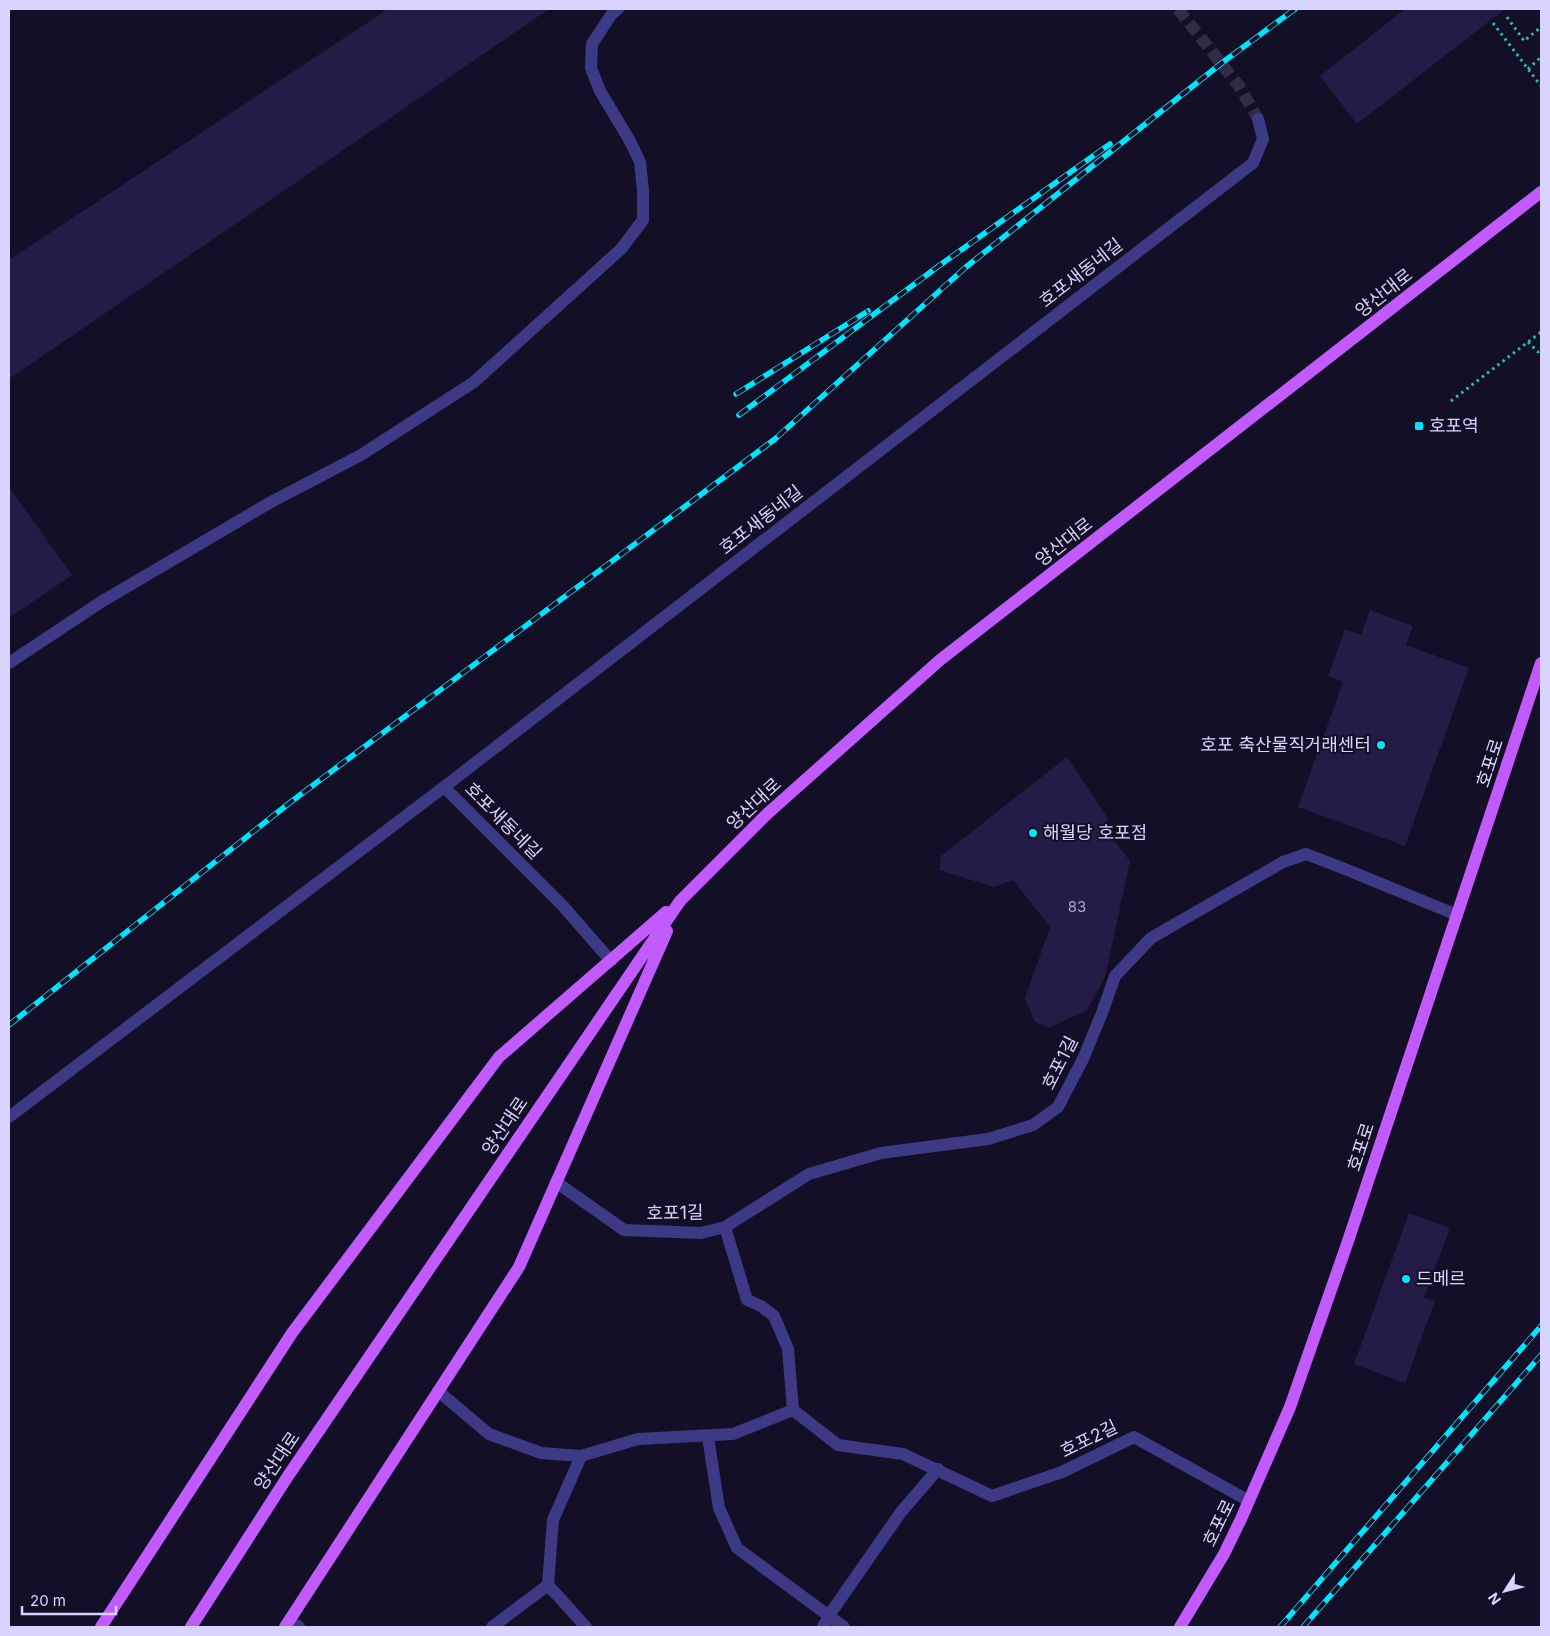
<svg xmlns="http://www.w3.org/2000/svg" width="1550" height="1636" viewBox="0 0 1550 1636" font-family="Inter,'Noto Sans KR',sans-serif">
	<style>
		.building { fill: #241b47 }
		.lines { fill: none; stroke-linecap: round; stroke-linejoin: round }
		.minor-tunnel { stroke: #312d47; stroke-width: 12; stroke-dasharray: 12 6; stroke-linecap: butt }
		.path { stroke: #2fb8b0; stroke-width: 3; stroke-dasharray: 2.5 4; stroke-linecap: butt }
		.minor { stroke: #3d3a85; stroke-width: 12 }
		.major { stroke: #c25bff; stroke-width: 12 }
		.rail-casing { stroke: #00e5ff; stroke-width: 5.5 }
		.rail { stroke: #130f26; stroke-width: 4; stroke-dasharray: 11; stroke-linecap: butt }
		.poi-dot { fill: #00e5ff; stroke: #130f26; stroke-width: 2 }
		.labels { text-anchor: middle; stroke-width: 4; stroke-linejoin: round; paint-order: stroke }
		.number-label { font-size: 15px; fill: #aca6d1 }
		.street-label { font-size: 18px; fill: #d9d4ff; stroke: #130f26 }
		.poi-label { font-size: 18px; fill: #d9d4ff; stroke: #130f26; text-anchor: start }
	</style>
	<rect width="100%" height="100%" fill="#130f26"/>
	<!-- building -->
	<path class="building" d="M 388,9 L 549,9 L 9,379 L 9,260 Z
		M 1405,9 L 1505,9 L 1357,124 L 1320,76 Z
		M 9,487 L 72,575 L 9,618 Z
		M 1370,610 L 1413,626 L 1406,645 L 1469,668 L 1405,846 L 1298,807 L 1343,682 L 1328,676 L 1345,629 L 1361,635 Z
		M 1067,757 L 1107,817 L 1110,835 L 1130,861 L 1105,977 L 1087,1010 L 1049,1028 L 1035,1022 L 1025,998 L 1050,927 L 1013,880 L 994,887 L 939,870 L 941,856 Z
		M 1409,1213 L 1450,1228 L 1424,1298 L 1435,1301 L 1405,1383 L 1354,1364 Z"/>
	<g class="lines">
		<!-- minor-tunnel -->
		<path class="minor-tunnel" d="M 1178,9 L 1239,86 L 1258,119"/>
		<!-- path -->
		<path class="path" d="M 1507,17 L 1524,41 L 1541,27
			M 1493,23 L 1541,86
			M 1528,69 L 1541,57
			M 1528,342 L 1538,352 L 1541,350
			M 1451,401 L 1541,332"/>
		<!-- minor -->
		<path class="minor" d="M 9,663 L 101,602 L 271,502 L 361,455 L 474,382 L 621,249 L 643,220 L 643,190 L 640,162 L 630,141 L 600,91 L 591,68 L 592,44 L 611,15 L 618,9
			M 611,961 L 563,906 L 444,787 L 1253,163 L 1263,139 L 1258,119
			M 9,1117 L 444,787
			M 556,1182 L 624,1230 L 701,1233 L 725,1227 L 809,1174 L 881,1153 L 988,1139 L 1033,1125 L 1058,1107 L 1083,1059 L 1102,1013 L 1115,976 L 1151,938 L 1283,862 L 1306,854 L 1345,869 L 1457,915
			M 438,1391 L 489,1434 L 541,1453 L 581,1456 L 638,1439 L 733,1434 L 793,1410 L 788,1349 L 774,1316 L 761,1306 L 747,1300 L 725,1227
			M 793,1410 L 838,1445 L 903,1454 L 992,1496 L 1062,1472 L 1134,1437 L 1249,1501
			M 708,1437 L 719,1508 L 737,1548 L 844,1627
			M 581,1456 L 553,1520 L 548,1585 L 586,1627
			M 289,1621 L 299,1627
			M 492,1627 L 548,1585
			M 823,1627 L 832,1611 L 901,1512 L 938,1469"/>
		<!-- major -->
		<path class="major" d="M 101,1627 L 292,1333 L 499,1057 L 666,912
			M 191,1627 L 288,1476 L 680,901 L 767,814 L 940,660 L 1541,192
			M 285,1627 L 519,1267 L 667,931
			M 1180,1627 L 1224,1554 L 1241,1519 L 1290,1407 L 1347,1244 L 1541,663"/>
		<defs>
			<path id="rail" d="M 736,394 L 868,311
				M 739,415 L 940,265 L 1110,144
				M 9,1025 L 292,801 L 775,439 L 966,267 L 1223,62 L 1295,9
				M 1280,1627 L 1541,1326
				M 1303,1627 L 1541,1355"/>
		</defs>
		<!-- rail casing -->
		<use href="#rail" class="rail-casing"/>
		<!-- rail -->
		<use href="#rail" class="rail"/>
	</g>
	<!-- markers -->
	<g class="poi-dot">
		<rect x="1414" y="421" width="10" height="10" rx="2.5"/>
		<circle cx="1381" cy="745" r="5"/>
		<circle cx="1033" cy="833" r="5"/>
		<circle cx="1406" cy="1279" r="5"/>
	</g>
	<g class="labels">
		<!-- number labels -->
		<g class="number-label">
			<text x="1077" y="912">83</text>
		</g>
		<!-- street labels -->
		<g class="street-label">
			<text transform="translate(1081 273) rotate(-38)" y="6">호포새동네길</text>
			<text transform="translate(1384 293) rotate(-38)" y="6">양산대로</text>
			<text transform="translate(761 520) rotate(-38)" y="6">호포새동네길</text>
			<text transform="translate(1064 542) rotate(-38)" y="6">양산대로</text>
			<text transform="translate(1490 763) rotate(-72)" y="6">호포로</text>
			<text transform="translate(754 804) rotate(-43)" y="6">양산대로</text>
			<text transform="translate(503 821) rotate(45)" y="6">호포새동네길</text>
			<text transform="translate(1060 1063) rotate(-63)" y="6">호포1길</text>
			<text transform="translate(505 1126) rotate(-56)" y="6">양산대로</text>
			<text transform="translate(1361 1147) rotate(-72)" y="6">호포로</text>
			<text transform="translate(675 1213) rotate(-1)" y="6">호포1길</text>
			<text transform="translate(1089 1439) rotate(-26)" y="6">호포2길</text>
			<text transform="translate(277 1461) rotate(-56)" y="6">양산대로</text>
			<text transform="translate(1219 1523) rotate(-64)" y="6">호포로</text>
		</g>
		<!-- poi labels -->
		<g class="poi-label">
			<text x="1429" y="432">호포역</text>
			<text x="1371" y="751" text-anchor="end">호포 축산물직거래센터</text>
			<text x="1043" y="839">해월당 호포점</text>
			<text x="1416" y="1285">드메르</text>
		</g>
	</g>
	<!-- border -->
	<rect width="1550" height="1636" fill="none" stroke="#d9d4ff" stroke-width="20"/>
	<!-- north arrow -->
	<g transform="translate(1505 1591) rotate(234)" stroke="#130f26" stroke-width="4" paint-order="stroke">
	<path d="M0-4L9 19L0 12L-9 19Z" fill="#d9d4ff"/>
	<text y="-8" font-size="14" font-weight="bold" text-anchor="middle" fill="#d9d4ff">N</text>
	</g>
	<!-- scale -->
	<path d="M22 1606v8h94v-8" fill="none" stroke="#d9d4ff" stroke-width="2.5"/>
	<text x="30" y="1606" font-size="15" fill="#d9d4ff" stroke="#130f26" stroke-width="4" paint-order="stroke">20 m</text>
</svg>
